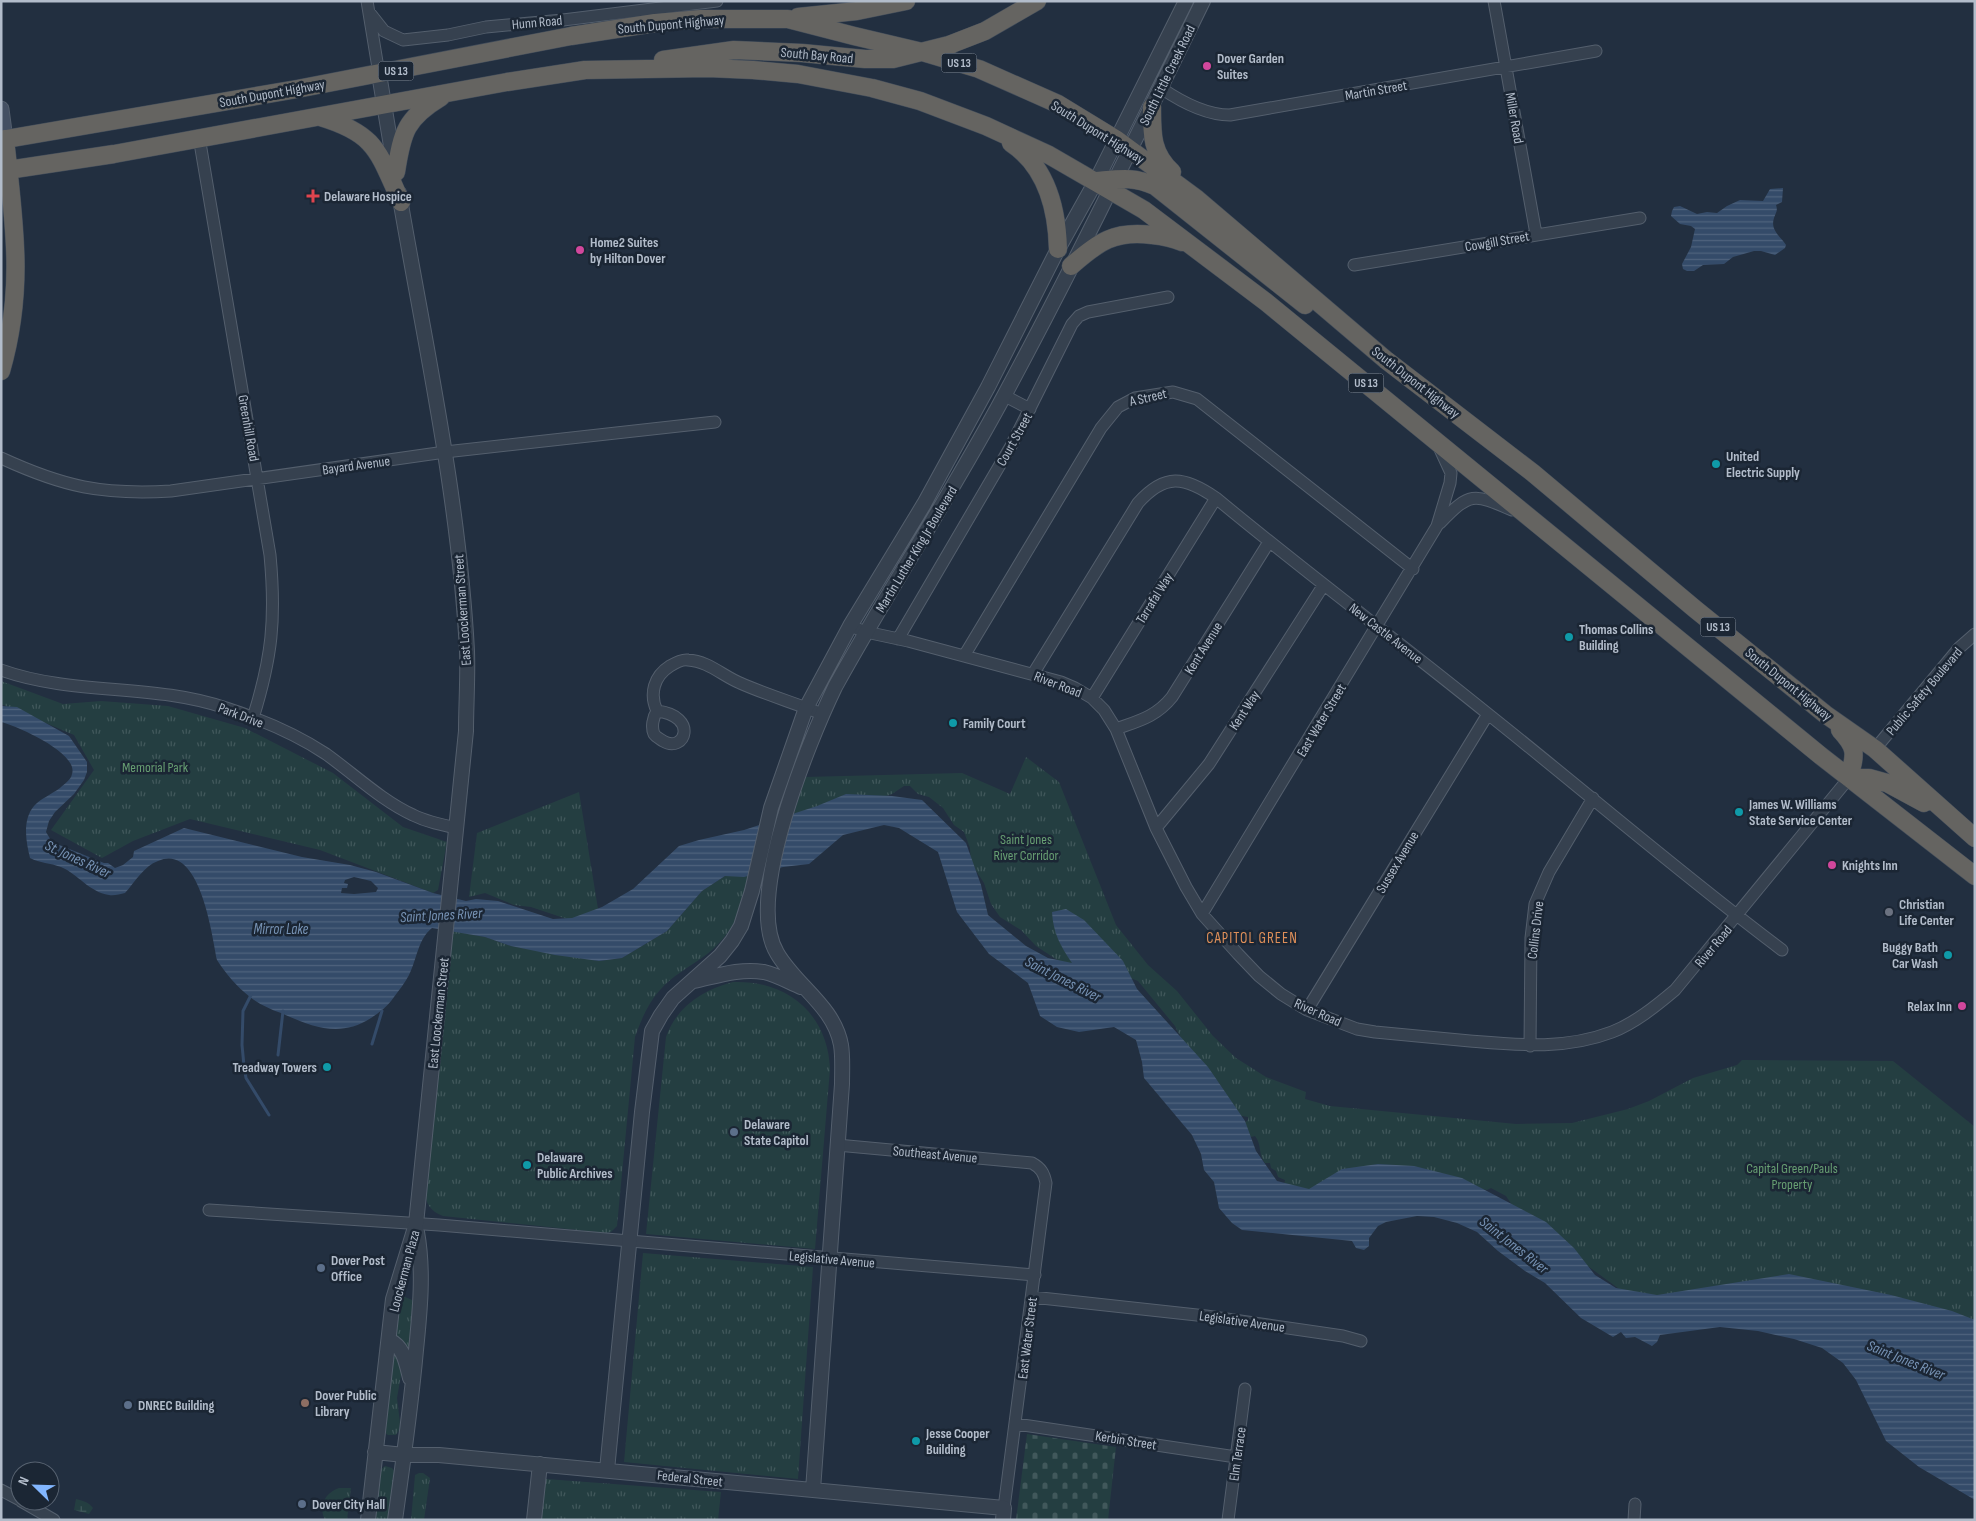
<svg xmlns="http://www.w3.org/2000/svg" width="1976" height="1521" viewBox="0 0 1976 1521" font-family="'Sofia Sans Condensed',sans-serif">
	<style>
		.wetland { fill: url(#wetland-marsh) }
		.cemetery { fill: url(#cemetery-stones) }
		.park { fill: url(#park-tufts) }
		.water { fill: url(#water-rules); fill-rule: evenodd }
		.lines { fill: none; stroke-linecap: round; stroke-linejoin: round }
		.stream { stroke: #344b69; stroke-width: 3 }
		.minor-casing { stroke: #545f6d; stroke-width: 13 }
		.tertiary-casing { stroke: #545f6d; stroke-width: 16 }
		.secondary-casing { stroke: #545f6d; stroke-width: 17 }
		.trunk-casing { stroke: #414c5a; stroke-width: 19 }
		.minor { stroke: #36414f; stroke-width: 11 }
		.tertiary { stroke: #36414f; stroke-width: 14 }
		.secondary { stroke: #445063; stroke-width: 15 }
		.trunk { stroke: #656461; stroke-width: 18 }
		.hotel-dot { fill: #d1479c; stroke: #1b2634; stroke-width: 2 }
		.health-dot { fill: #e0444e; stroke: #1b2634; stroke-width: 2 }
		.culture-dot { fill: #0f9aa8; stroke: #1b2634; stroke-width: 2 }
		.worship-dot { fill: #6b7280; stroke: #1b2634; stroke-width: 2 }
		.service-dot { fill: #5c6f8a; stroke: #1b2634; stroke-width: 2 }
		.education-dot { fill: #8d6e63; stroke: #1b2634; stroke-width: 2 }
		.labels { text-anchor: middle; stroke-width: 5; stroke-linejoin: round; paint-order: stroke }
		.shield { fill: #1b2634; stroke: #858f9d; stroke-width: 1 }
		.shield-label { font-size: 12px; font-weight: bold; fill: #b2bcca }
		.street-label { font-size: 14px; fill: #b2bcca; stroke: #1b2634 }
		.poi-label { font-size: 14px; font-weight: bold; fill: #b2bcca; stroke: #1b2634; text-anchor: start }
		.park-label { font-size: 14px; fill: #679e72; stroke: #1b2634 }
		.water-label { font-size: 15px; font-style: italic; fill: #7793b5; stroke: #1b2634 }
		.neighbourhood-label { font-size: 15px; letter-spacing: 1px; fill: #de8f59; stroke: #1b2634 }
	</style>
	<defs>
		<pattern id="wetland-marsh" width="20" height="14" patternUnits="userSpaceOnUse" patternTransform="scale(1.25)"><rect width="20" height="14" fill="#243e41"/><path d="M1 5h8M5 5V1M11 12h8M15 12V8" fill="none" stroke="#41585b"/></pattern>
		<pattern id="cemetery-stones" width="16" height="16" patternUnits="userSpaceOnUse" patternTransform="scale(1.25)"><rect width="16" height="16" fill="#243e41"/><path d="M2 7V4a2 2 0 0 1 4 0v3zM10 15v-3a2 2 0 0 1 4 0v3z" fill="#41585b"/></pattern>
		<pattern id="park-tufts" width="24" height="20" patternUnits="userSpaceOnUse" patternTransform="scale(1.25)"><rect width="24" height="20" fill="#243e41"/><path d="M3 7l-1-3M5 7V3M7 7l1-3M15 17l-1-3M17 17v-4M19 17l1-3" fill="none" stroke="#41585b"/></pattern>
		<pattern id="water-rules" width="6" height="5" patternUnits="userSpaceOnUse" patternTransform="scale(1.25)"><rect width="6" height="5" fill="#344b69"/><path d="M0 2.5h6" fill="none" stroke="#4f637d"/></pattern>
	</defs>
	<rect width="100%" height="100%" fill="#222f40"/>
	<!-- wetland -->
	<path class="wetland" d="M 76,1499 C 84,1501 88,1502 93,1508 L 89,1514 L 74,1510 Z"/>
	<!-- cemetery -->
	<path class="cemetery" d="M 1027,1434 L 1116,1447 L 1108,1520 L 1016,1520 Z"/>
	<!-- park -->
	<path class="park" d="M 1,681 L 63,704 L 101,701 L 168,706 L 245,728 L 333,773 L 403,827 L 447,842 L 438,890 L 433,893 L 320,850 L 190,819 L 133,841 L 102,858 L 51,830 L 94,770 L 74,735 L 1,704 Z
		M 1026,757 L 1059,782 L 1116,925 L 1148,965 L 1177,991 L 1213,1036 L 1236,1058 L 1266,1077 L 1306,1092 L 1305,1099 L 1330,1106 L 1516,1124 L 1572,1123 L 1628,1109 L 1649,1101 L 1693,1078 L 1737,1065 L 1742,1060 L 1893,1061 L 1975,1127 L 1975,1324 L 1958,1320 L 1928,1305 L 1911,1308 L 1633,1299 L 1574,1256 L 1512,1205 L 1506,1196 L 1491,1188 L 1487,1190 L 1477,1188 L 1370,1191 L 1283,1190 L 1285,1180 L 1278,1177 L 1276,1171 L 1271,1168 L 1270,1163 L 1265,1163 C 1258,1155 1262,1144 1255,1136 L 1251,1137 L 1243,1124 L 1248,1120 L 1248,1117 L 1231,1114 L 1235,1107 L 1218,1082 L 1199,1074 L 1175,1026 L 1138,981 L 1128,977 L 1065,965 L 1036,946 L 1021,930 L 1000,917 L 991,904 L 984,883 L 971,863 L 970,848 L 964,832 L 954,825 L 943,808 L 929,797 L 918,794 L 910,786 L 904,786 L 892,794 L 825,818 L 793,817 L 805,777 L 962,773 L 1010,794 Z
		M 579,792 L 599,915 L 570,920 L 531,907 L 514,905 L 485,893 L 469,897 L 477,833 Z
		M 725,876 L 748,876 C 748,907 728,940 703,957 C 688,968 672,976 660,990 C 648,1003 641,1020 635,1037 L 617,1226 L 611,1232 L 606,1233 L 443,1216 C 430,1211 425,1203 425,1189 L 453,931 L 485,937 L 511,946 L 599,961 L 622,958 L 667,931 L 702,891 Z
		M 733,982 C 787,980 828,1014 830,1069 L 815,1249 L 646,1234 L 666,1037 C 677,1006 703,990 733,982 Z
		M 643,1253 L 813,1267 L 798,1479 L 624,1462 Z
		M 405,1297 L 412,1300 L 414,1305 L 409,1349 L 405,1349 L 395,1338 L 399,1298 Z
		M 392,1351 L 397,1353 L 402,1369 L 397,1398 L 400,1423 L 399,1430 L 396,1435 L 388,1435 L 384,1432 Z
		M 385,1466 L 392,1468 L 396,1473 L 390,1520 L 372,1520 L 380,1470 Z
		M 419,1473 L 423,1473 L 430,1478 L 424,1520 L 411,1520 L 415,1475 Z
		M 546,1479 L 721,1492 L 718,1520 L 541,1520 Z
		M 339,1488 L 351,1488 L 347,1520 L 325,1520 C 318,1506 325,1493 339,1488 Z"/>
	<!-- water -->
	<path class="water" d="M 1783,188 L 1782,202 L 1776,205 C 1778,211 1776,212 1774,218 C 1770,230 1780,236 1786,245 L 1785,248 L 1775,255 L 1761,251 L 1754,251 L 1733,257 L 1724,264 L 1703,265 L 1694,271 L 1687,271 L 1683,269 L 1682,264 L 1691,247 L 1695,229 L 1691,226 L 1680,224 L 1671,216 L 1672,211 L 1674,207 L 1680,206 L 1697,214 L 1707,212 L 1717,213 L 1727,206 L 1740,200 L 1763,201 L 1770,189 Z
		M 1,706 L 17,707 L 69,736 L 87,762 L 87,772 L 84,780 L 74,794 L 55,812 L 49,821 L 46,832 L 52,842 L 104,863 L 108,863 L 115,868 L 123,865 L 133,857 L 134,851 L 184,828 L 302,857 L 350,865 L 376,872 L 433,893 L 466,901 L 476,899 L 498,901 L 553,919 L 572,918 L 602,907 L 633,889 L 679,846 L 699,840 L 744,830 L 817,806 L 846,794 L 892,796 L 922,800 L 966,843 L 981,885 L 988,915 L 1026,946 L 1048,958 L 1072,963 C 1061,947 1053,933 1052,912 L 1066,909 L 1084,920 L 1123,961 L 1137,989 L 1208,1067 L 1245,1121 L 1256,1151 L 1277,1181 L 1309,1189 L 1342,1169 L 1378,1164 L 1414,1166 L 1462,1178 L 1546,1222 L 1574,1248 L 1595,1275 L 1616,1288 L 1657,1295 L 1789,1274 L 1891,1295 L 1952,1311 L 1975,1320 L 1975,1500 L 1919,1467 L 1886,1441 L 1856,1380 L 1843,1363 L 1822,1348 L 1794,1339 L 1758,1331 L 1720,1327 L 1660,1335 L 1657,1342 L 1652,1346 L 1635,1337 L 1626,1338 L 1621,1332 L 1613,1337 L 1581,1318 L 1545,1283 L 1525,1271 L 1498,1251 L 1477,1232 L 1457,1223 L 1434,1217 L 1417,1216 L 1386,1222 L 1378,1226 L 1369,1238 L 1369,1246 L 1364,1250 L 1356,1248 L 1352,1241 L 1242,1230 L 1232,1223 L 1219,1208 L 1214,1182 L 1204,1170 L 1201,1154 L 1192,1135 L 1144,1078 L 1142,1062 L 1136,1040 L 1114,1027 L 1079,1032 L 1057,1027 L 1040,1016 L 1028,983 L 989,954 L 957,912 L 938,852 L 899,828 L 884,825 L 843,835 L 809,864 L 783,867 L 744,877 L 725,876 L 702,891 L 667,931 L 622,958 L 599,961 L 555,955 L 511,946 L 485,937 L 432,928 C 418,939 417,959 409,975 C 405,983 399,990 394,997 C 388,1006 380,1012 371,1018 C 340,1038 312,1027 281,1013 C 270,1009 259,1004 250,997 C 237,987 226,974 217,960 C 212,935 200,842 158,861 C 144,866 135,882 125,893 C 120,894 114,896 109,895 C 89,892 78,874 61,867 C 50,863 40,863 30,858 C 26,842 22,820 34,806 C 40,799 52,794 60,788 C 64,784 71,780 72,774 C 79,753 17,726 1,722 ZM 354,877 L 371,881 L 378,888 L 376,892 L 354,894 L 341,893 L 342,888 L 347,888 L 348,884 L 344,883 L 345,880 Z"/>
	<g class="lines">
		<!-- stream -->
		<path class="stream" d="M 251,995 L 243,1011 L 242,1045 L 244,1066 L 246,1078 L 269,1115
			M 372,1044 L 382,1011
			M 278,1055 L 283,1011"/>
		<defs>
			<path id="minor" d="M 367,1 L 379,74
				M 1494,1 L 1536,234
				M 369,12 L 384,31 L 403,40 L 448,35 L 486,27 L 563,20 L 717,1
				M 1161,88 C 1180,101 1206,115 1230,115 L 1596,51
				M 199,137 L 270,555 C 276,619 272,657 253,718
				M 1354,265 L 1640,218
				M 1005,396 L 1030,409
				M 1,458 C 64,487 102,495 171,491 L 445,452 L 715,422
				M 1440,523 C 1470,492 1473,493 1512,510
				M 850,626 L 866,632 L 908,641 L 1061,682 L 1075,688 L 1092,698 L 1104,710 L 1116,729 L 1156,828 L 1186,887 L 1202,914 L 1238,954 L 1259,976 L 1281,994 L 1307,1010 L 1357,1029 L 1375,1032 C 1407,1035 1438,1038 1470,1041 C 1518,1045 1565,1050 1612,1032 C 1635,1023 1656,1006 1675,990 L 1849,778
				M 898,639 L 1011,446 L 1072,324 L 1079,316 L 1088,312 L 1168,297
				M 964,656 L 1101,428 L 1118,407 L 1135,398 L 1173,392 L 1197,399 L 1413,569
				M 1,670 C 74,696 153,683 226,708 C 260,719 296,734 326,754 C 354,774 382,801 413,815 C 427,822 442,825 457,828
				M 1033,674 L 1138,503 C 1165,473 1184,476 1216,498 C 1305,572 1398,641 1488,714 C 1586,792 1682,875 1782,950
				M 1092,698 L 1216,498
				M 657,711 C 649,694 654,676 670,666 C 675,663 682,659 688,660 C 708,661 723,676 740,683 C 767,695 795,703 822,714
				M 657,711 C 699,716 685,754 663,741 C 660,739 656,737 654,734 C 651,727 653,717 657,711 Z
				M 1116,729 C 1138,721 1156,717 1172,697 L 1269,542
				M 1875,749 L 1959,648 L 1975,634
				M 1156,828 L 1209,764 L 1323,586
				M 1202,914 L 1437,526 L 1450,483 L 1451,473 L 1439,447
				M 1307,1010 L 1488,714
				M 1530,1046 L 1531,938 L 1535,904 L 1549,872 L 1593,798
				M 837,1145 L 1032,1163 C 1041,1168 1044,1173 1046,1183 L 1004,1508
				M 209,1210 L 439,1225 L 1035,1275
				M 1032,1297 L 1206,1316 L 1343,1336 L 1361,1341
				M 1016,1424 L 1236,1457
				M 1,1490 L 20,1500
				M 21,1501 L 54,1520
				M 1228,1520 L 1245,1389
				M 1634,1520 L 1635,1504"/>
			<path id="tertiary" d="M 379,74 L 394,164
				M 694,981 C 717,976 740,968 764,972 C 777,975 789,982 801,987
				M 389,1340 C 404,1347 406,1362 410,1378
				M 375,1452 L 404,1455 L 439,1455 L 1004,1508 L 1003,1520
				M 607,1470 L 642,1112 L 652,1031 L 661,1015 L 673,998 L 720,956 L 732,941 L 741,926 L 752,891 L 771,808 L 806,708 L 850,626 L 924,504 L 988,387 L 1058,249 L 1096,181 L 1186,1
				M 813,1490 L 842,1084 C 842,1071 843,1057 841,1045 C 834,1006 796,986 777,953 C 744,898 809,741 835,687 C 889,589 951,495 1004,396 C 1074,266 1138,134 1203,1
				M 368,1520 L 393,1299 L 416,1224 L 466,731 C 466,705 468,678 467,651 C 459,497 425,345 399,193
				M 395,1520 C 403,1463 411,1407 416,1350 C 420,1311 424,1270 417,1232
				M 534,1520 L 540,1464"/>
			<path id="secondary" d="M 1,109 L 5,139"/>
			<path id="trunk" d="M 798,17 L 857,11 L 906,1
				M 663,60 L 734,50 L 802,53 L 865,59 L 893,59 L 949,45 L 985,31 L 1037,1
				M 1152,107 C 1152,133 1151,153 1172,172
				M 320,117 C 377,134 378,152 401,202
				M 1,140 L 297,89 L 571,36 L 655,23 L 701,19 L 788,19 L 854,36 L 922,52 L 979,69 L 1058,104 L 1117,140 L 1197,199 L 1386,360 L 1533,473 L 1695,609 L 1825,714 L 1875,749 L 1975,838
				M 1011,143 C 1047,167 1057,209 1058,249
				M 1,171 L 114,154 L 507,82 L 585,70 L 708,68 L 753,70 L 798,74 L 872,88 L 920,101 L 986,126 L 1049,155 L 1144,210 L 1266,302 L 1821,756 L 1975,876
				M 396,172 C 402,132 406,118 441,97
				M 1096,181 C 1119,179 1134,176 1155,186 L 1305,305
				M 1071,266 C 1098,242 1115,230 1152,235 C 1162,236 1173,238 1182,242
				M 1,371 C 25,288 14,223 5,139
				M 1840,730 C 1858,749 1855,755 1849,778 L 1869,778 L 1887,783 L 1924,803"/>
		</defs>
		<!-- minor casing -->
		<use href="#minor" class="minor-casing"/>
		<!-- tertiary casing -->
		<use href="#tertiary" class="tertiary-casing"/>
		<!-- secondary casing -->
		<use href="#secondary" class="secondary-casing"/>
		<!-- trunk casing -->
		<use href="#trunk" class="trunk-casing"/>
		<!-- minor -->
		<use href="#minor" class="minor"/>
		<!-- tertiary -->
		<use href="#tertiary" class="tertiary"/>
		<!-- secondary -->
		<use href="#secondary" class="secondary"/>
		<!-- trunk -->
		<use href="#trunk" class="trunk"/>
	</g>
	<!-- markers -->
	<g class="hotel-dot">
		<circle cx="1207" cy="66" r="5"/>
		<circle cx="580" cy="250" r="5"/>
		<circle cx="1832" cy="865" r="5"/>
		<circle cx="1962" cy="1006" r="5"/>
	</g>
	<path class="health-dot" d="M310.5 188.5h5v5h5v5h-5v5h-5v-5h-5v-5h5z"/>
	<g class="culture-dot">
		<circle cx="1716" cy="464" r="5"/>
		<circle cx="1569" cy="637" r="5"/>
		<circle cx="953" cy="723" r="5"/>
		<circle cx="1739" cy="812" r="5"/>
		<circle cx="1948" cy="955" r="5"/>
		<circle cx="327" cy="1067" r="5"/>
		<circle cx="527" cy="1165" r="5"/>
		<circle cx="916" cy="1441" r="5"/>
	</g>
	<circle class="worship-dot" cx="1889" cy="912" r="5"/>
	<g class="service-dot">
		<circle cx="734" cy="1132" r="5"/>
		<circle cx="321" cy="1268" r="5"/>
		<circle cx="128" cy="1405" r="5"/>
		<circle cx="302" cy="1504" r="5"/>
	</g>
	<circle class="education-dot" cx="305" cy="1403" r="5"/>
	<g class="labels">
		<!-- shield labels -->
		<g class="shield">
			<rect x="941.5" y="53.5" width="35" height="19" rx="4"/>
			<rect x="378.5" y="61.5" width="35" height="19" rx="4"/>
			<rect x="1348.5" y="373.5" width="35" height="19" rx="4"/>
			<rect x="1700.5" y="617.5" width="35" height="19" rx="4"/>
		</g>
		<g class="shield-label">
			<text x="959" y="67">US 13</text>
			<text x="396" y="75">US 13</text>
			<text x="1366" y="387">US 13</text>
			<text x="1718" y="631">US 13</text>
		</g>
		<!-- street labels -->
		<g class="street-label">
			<text transform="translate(537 22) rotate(-5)" y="5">Hunn Road</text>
			<text transform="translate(671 24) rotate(-5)" y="5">South Dupont Highway</text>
			<text transform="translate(817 55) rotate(5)" y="5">South Bay Road</text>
			<text transform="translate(1167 75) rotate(-64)" y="5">South Little Creek Road</text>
			<text transform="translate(1376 90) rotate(-10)" y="5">Martin Street</text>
			<text transform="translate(272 93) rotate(-10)" y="5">South Dupont Highway</text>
			<text transform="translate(1515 118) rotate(80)" y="5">Miller Road</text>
			<text transform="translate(1098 132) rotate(32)" y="5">South Dupont Highway</text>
			<text transform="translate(1497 241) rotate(-10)" y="5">Cowgill Street</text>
			<text transform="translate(1416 382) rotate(38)" y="5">South Dupont Highway</text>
			<text transform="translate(1148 397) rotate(-13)" y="5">A Street</text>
			<text transform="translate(249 428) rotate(80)" y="5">Greenhill Road</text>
			<text transform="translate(1014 439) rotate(-61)" y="5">Court Street</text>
			<text transform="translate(356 465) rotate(-8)" y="5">Bayard Avenue</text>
			<text transform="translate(916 549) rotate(-59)" y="5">Martin Luther King Jr Boulevard</text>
			<text transform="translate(1154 598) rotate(-58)" y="5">Tarrafal Way</text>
			<text transform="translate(462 610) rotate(-94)" y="5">East Loockerman Street</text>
			<text transform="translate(1386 633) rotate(38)" y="5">New Castle Avenue</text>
			<text transform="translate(1203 648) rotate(-58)" y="5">Kent Avenue</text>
			<text transform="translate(1058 684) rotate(21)" y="5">River Road</text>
			<text transform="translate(1789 684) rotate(39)" y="5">South Dupont Highway</text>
			<text transform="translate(1924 691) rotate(-50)" y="5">Public Safety Boulevard</text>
			<text transform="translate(1244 710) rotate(-57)" y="5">Kent Way</text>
			<text transform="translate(241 715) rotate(21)" y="5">Park Drive</text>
			<text transform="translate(1321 720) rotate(-59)" y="5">East Water Street</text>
			<text transform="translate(1397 862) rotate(-59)" y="5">Sussex Avenue</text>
			<text transform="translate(1535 930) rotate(-83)" y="5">Collins Drive</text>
			<text transform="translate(1713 946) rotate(-50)" y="5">River Road</text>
			<text transform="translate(1318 1012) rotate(24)" y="5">River Road</text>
			<text transform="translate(438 1013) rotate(-84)" y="5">East Loockerman Street</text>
			<text transform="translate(935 1154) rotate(5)" y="5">Southeast Avenue</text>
			<text transform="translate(832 1259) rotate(5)" y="5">Legislative Avenue</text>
			<text transform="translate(404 1271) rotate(-75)" y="5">Loockerman Plaza</text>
			<text transform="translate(1242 1321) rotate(8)" y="5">Legislative Avenue</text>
			<text transform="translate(1027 1338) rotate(-83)" y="5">East Water Street</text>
			<text transform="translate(1126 1440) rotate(9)" y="5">Kerbin Street</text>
			<text transform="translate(1237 1454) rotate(-82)" y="5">Elm Terrace</text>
			<text transform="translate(690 1478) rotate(6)" y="5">Federal Street</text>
		</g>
		<!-- poi labels -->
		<g class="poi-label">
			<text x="1217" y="63">Dover Garden<tspan x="1217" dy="16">Suites</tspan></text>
			<text x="324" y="201">Delaware Hospice</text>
			<text x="590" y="247">Home2 Suites<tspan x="590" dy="16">by Hilton Dover</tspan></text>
			<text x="1726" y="461">United<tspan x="1726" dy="16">Electric Supply</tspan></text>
			<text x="1579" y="634">Thomas Collins<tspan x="1579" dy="16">Building</tspan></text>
			<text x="963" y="728">Family Court</text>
			<text x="1749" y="809">James W. Williams<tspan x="1749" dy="16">State Service Center</tspan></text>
			<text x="1842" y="870">Knights Inn</text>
			<text x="1899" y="909">Christian<tspan x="1899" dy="16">Life Center</tspan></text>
			<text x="1938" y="952" text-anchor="end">Buggy Bath<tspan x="1938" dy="16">Car Wash</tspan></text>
			<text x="1952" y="1011" text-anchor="end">Relax Inn</text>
			<text x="317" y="1072" text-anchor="end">Treadway Towers</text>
			<text x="744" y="1129">Delaware<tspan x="744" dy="16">State Capitol</tspan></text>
			<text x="537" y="1162">Delaware<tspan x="537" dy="16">Public Archives</tspan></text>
			<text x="331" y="1265">Dover Post<tspan x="331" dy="16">Office</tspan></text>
			<text x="315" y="1400">Dover Public<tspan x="315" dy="16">Library</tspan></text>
			<text x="138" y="1410">DNREC Building</text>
			<text x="926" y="1438">Jesse Cooper<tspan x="926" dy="16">Building</tspan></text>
			<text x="312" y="1509">Dover City Hall</text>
		</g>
		<!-- park labels -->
		<g class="park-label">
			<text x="155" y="772">Memorial Park</text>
			<text x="1026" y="844">Saint Jones<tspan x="1026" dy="16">River Corridor</tspan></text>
			<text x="1792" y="1173">Capital Green/Pauls<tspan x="1792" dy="16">Property</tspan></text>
		</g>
		<!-- water labels -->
		<g class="water-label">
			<text transform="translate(78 859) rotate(25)" y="5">St. Jones River</text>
			<text transform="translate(441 915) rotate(-3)" y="5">Saint Jones River</text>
			<text x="281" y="934">Mirror Lake</text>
			<text transform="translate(1063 979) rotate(27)" y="5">Saint Jones River</text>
			<text transform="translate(1514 1245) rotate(38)" y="5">Saint Jones River</text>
			<text transform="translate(1906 1360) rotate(22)" y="5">Saint Jones River</text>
		</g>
		<!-- neighbourhood labels -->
		<g class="neighbourhood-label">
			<text x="1252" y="943">CAPITOL GREEN</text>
		</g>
	</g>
	<!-- border -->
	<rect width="1976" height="1521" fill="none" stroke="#b2bcca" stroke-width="5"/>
	<!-- north arrow -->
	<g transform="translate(35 1486) rotate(293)"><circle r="24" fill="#1b2634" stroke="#576270"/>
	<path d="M0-4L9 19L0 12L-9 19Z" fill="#82b6ff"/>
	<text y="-8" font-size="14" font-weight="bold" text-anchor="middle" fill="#b2bcca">N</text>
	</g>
</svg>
